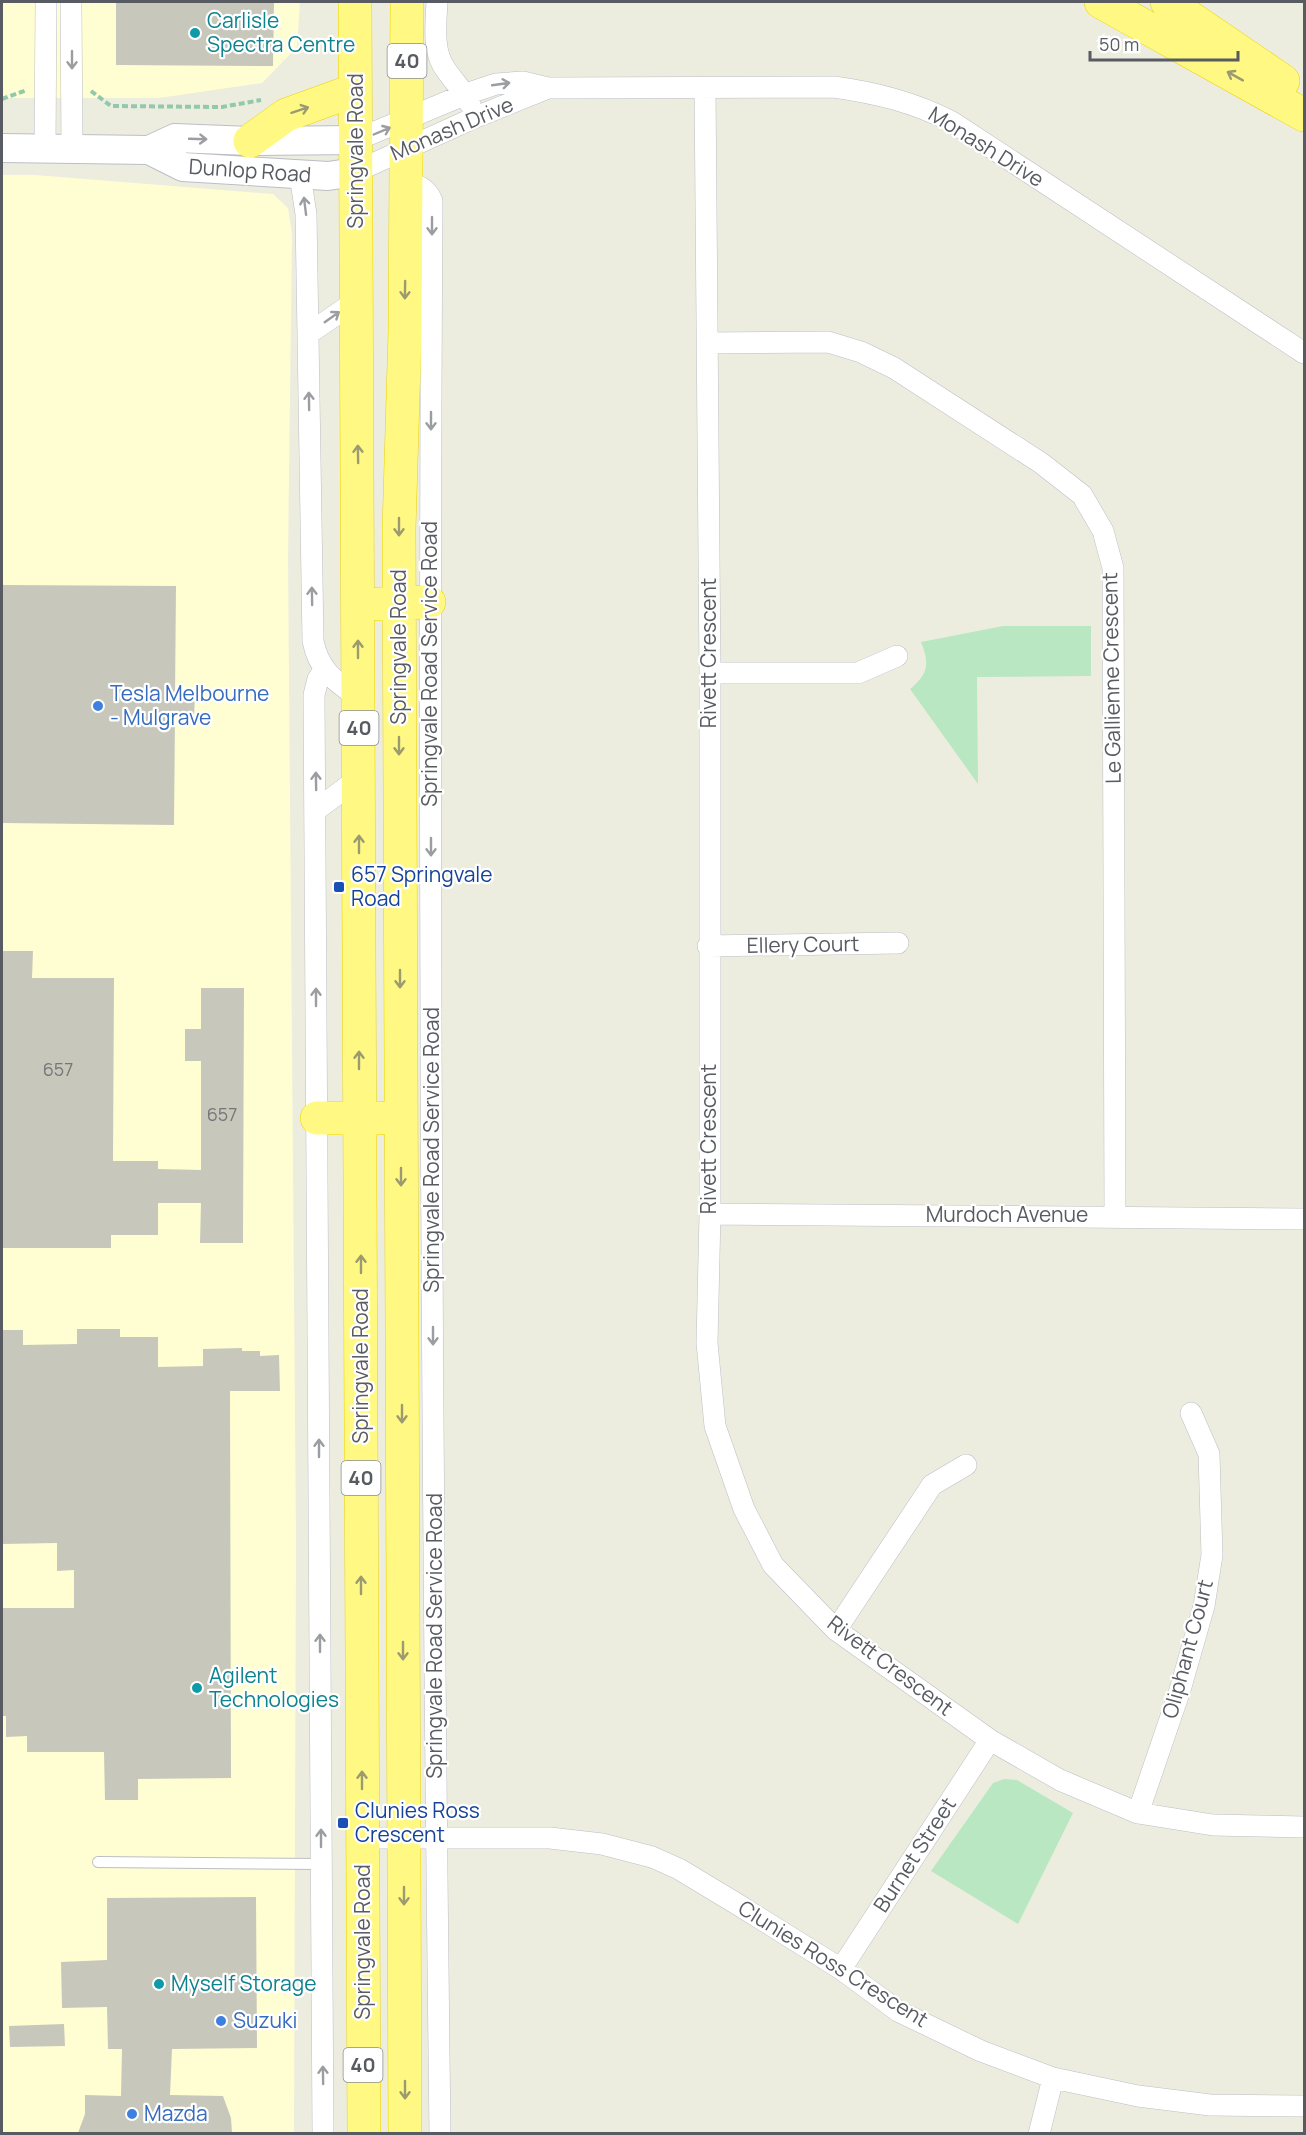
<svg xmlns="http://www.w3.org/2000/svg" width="1306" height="2135" viewBox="0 0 1306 2135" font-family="Manrope,sans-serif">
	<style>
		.commercial { fill: #fffed2 }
		.green { fill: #b9e7c2 }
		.building { fill: #c8c7bc }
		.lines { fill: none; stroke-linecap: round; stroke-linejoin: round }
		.lane-casing { stroke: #bcbec5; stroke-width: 12 }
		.street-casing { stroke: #bcbec5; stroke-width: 22 }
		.secondary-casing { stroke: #bcbec7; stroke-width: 30 }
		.highway-casing { stroke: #ecd200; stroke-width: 34 }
		.path { stroke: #92c8ac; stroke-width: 4; stroke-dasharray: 6 3; stroke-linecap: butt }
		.lane { stroke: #fff; stroke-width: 10 }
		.street { stroke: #fff; stroke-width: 21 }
		.secondary { stroke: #fff; stroke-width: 28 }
		.highway { stroke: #fff984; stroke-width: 33 }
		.oneway { stroke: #9b9da1 }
		.oneway2 { stroke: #9b9a70 }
		.culture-dot { fill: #0f9aa8; stroke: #fff; stroke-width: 2 }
		.shop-dot { fill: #3f7fe0; stroke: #fff; stroke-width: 2 }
		.transit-dot { fill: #1a4fb4; stroke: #fff; stroke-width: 2 }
		.labels { text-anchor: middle; stroke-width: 4.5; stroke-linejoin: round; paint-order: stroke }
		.number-label { font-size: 18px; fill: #747678 }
		.shield { fill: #fff; stroke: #8a8c91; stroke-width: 1.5 }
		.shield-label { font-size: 20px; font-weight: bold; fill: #585b62 }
		.culture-label { font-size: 21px; fill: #0d838f; stroke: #fff; text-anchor: start }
		.street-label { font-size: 21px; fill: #585b62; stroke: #fff }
		.shop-label { font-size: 21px; fill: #366cbe; stroke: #fff; text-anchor: start }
		.transit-label { font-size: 21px; fill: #164399; stroke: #fff; text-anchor: start }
	</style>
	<rect width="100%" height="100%" fill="#ededdf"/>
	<!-- commercial -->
	<path class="commercial" d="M 2,2 L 300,2 L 297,47 L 262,83 L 159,98 L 2,98 Z
		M 2,175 L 35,175 L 273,194 L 288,208 L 292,234 L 288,558 L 296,1538 L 294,2133 L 2,2134 Z"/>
	<!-- green -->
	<path class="green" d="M 1003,626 L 1091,626 L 1091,676 L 977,677 L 978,784 L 910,689 C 928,674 930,664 921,642 Z
		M 1004,1779 L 1017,1780 L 1073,1813 L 1018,1924 L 931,1871 L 993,1783 Z"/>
	<!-- building -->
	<path class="building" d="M 116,2 L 274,2 L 273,66 L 116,65 Z
		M 2,585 L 176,586 L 175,696 L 195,696 L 194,716 L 175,715 L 174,825 L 2,823 Z
		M 2,951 L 33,951 L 32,978 L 114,978 L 113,1161 L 158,1161 L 158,1169 L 201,1170 L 201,1061 L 185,1061 L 185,1029 L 201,1029 L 201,988 L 244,988 L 243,1243 L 200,1243 L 201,1203 L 158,1203 L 158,1235 L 111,1235 L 111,1248 L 2,1248 Z
		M 77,1329 L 120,1329 L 120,1337 L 158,1337 L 158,1367 L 203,1366 L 203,1349 L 242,1348 L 242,1351 L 260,1351 L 260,1356 L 279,1355 L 280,1391 L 230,1391 L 231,1778 L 138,1779 L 138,1800 L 105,1800 L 104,1752 L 27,1752 L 27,1736 L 6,1737 L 6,1716 L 2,1716 L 2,1608 L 74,1608 L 74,1570 L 57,1571 L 57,1543 L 2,1544 L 2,1330 L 23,1330 L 23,1345 L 77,1344 Z
		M 256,1897 L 257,2048 L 172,2049 L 170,2095 L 223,2096 L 231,2118 L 232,2133 L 78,2133 L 85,2114 L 85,2095 L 121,2096 L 122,2049 L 108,2049 L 107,2007 L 62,2008 L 61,1962 L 107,1960 L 107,1898 Z
		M 64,2024 L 65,2046 L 10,2047 L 9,2026 Z"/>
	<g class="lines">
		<defs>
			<path id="lane" d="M 98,1862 L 321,1864"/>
			<path id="street" d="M 71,2 L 72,149
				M 437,2 C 436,23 432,52 446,70 C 454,82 464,91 470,104
				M 705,88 L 710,673 L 710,1214 L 707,1343 L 715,1426 L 744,1509 L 773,1565 L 836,1630 L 990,1740 L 1060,1780 L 1138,1813 L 1213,1825 L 1304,1827
				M 356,140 L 466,94 L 496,84 L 523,82 L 548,88 L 834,87 C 876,93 914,102 952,122 L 1304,353
				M 45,148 L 46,2
				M 355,172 L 476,117 L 548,88
				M 300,175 L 306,214 L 313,641 C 319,671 335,681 359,698
				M 407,183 C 419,185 427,189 432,201 C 428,845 432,1489 440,2134
				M 308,334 L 356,301
				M 707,343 L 828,342 L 861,352 L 894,368 L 1041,463 L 1082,495 L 1103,531 L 1113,568 L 1115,1216
				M 710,673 L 858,673 L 897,656
				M 316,810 L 359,778
				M 708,946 L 898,943
				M 710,1214 L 1304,1219
				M 836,1630 L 932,1485 L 966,1465
				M 1138,1813 L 1180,1690 L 1204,1606 L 1212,1555 L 1209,1454 L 1191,1413
				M 362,1838 L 550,1838 L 602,1844 L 652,1857 L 679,1869 L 737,1904 L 841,1969 L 898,2011 L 981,2051 L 1053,2078 L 1138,2096 L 1210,2105 L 1304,2106
				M 841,1969 L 990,1740
				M 323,2134 L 314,695 L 318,679 L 324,670
				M 1039,2134 L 1053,2078"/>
			<path id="secondary" d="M 2,148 L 149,150 L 175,138 L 250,141 L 356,140
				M 149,150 L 183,167 L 328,176 L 355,172"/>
			<path id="highway" d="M 355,2 L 364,2134
				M 1101,2 L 1304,115
				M 1167,2 L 1283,81
				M 250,141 L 286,115 L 355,90
				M 378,604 L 429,602
				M 317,1118 L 381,1118
				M 405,2134 L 399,529 L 405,331 L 407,2"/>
		</defs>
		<!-- lane casing -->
		<use href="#lane" class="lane-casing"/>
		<!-- street casing -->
		<use href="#street" class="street-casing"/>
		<!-- secondary casing -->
		<use href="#secondary" class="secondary-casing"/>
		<!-- highway casing -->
		<use href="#highway" class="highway-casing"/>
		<!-- path -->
		<path class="path" d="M 91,91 L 111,106 L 222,107 L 261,100
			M 2,99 L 27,90"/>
		<!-- lane -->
		<use href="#lane" class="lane"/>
		<!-- street -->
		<use href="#street" class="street"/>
		<!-- secondary -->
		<use href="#secondary" class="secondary"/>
		<!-- highway -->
		<use href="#highway" class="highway"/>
	</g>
	<!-- one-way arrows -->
	<defs><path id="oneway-shaft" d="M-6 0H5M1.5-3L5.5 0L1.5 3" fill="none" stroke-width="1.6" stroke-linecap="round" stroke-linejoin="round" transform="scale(1.5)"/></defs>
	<g class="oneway">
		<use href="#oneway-shaft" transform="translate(72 60) rotate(90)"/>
		<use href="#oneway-shaft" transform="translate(501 84) rotate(-8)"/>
		<use href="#oneway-shaft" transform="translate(382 131) rotate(-23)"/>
		<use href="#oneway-shaft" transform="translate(198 139) rotate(2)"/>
		<use href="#oneway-shaft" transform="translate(305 206) rotate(-97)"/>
		<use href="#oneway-shaft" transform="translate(432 226) rotate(90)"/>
		<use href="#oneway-shaft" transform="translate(332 317) rotate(-35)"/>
		<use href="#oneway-shaft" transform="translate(309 401) rotate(-91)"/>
		<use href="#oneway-shaft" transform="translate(431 421) rotate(90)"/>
		<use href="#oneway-shaft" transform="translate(312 596) rotate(-91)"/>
		<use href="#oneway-shaft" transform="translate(316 781) rotate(-91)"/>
		<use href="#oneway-shaft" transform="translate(431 847) rotate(90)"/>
		<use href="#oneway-shaft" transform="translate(316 997) rotate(-90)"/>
		<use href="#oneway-shaft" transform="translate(433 1336) rotate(90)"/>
		<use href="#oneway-shaft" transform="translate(319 1448) rotate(-90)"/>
		<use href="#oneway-shaft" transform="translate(320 1643) rotate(-90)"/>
		<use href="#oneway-shaft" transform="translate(321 1838) rotate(-90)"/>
		<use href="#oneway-shaft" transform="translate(323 2075) rotate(-91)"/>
	</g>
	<g class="oneway2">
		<use href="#oneway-shaft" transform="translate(1235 76) rotate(-151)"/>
		<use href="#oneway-shaft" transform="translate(300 110) rotate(-18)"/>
		<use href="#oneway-shaft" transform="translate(405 290) rotate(91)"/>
		<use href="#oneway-shaft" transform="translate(358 454) rotate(-91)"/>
		<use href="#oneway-shaft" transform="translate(399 527) rotate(90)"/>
		<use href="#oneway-shaft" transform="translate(358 649) rotate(-90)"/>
		<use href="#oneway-shaft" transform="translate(399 746) rotate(90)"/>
		<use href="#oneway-shaft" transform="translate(359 844) rotate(-90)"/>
		<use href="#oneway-shaft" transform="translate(400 979) rotate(90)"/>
		<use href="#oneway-shaft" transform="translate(359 1060) rotate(-90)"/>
		<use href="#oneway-shaft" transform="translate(401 1177) rotate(90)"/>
		<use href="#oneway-shaft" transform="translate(361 1264) rotate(-90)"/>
		<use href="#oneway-shaft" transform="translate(402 1414) rotate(90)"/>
		<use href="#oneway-shaft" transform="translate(361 1585) rotate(-90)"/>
		<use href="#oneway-shaft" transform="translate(403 1651) rotate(90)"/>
		<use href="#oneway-shaft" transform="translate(362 1780) rotate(-90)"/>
		<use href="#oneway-shaft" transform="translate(404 1896) rotate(90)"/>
		<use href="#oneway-shaft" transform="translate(405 2090) rotate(90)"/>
	</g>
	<!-- markers -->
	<g class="culture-dot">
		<circle cx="195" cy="33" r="6"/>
		<circle cx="197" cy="1688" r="6"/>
		<circle cx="159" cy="1984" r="6"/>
	</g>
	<g class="shop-dot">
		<circle cx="98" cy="706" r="6"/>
		<circle cx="221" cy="2021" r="6"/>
		<circle cx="132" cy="2114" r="6"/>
	</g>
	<g class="transit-dot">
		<rect x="333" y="881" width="12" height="12" rx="3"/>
		<rect x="337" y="1817" width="12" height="12" rx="3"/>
	</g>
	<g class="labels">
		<!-- number labels -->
		<g class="number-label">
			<text x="58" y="1076">657</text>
			<text x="222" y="1121">657</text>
		</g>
		<!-- shield labels -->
		<g class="shield">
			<rect x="387.5" y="44" width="39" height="34" rx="4.5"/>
			<rect x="339.5" y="711" width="39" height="34" rx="4.5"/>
			<rect x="341.5" y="1461" width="39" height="34" rx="4.5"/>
			<rect x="343.5" y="2048" width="39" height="34" rx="4.5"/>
		</g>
		<g class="shield-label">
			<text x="407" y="68">40</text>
			<text x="359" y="735">40</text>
			<text x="361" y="1485">40</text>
			<text x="363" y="2072">40</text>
		</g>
		<!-- culture labels -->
		<g class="culture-label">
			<text x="207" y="28">Carlisle<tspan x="207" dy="24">Spectra Centre</tspan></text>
			<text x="209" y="1683">Agilent<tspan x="209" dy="24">Technologies</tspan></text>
			<text x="171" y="1991">Myself Storage</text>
		</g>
		<!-- street labels -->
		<g class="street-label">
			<text transform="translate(452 129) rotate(-23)" y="7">Monash Drive</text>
			<text transform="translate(986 147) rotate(32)" y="7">Monash Drive</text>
			<text transform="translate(356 151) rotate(-90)" y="7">Springvale Road</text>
			<text transform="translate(250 171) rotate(4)" y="7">Dunlop Road</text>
			<text transform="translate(399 647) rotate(-90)" y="7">Springvale Road</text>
			<text transform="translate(709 653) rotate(-90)" y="7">Rivett Crescent</text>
			<text transform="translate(430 664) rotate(-90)" y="7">Springvale Road Service Road</text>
			<text transform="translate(1112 678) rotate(-91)" y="7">Le Gallienne Crescent</text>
			<text transform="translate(803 945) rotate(-1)" y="7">Ellery Court</text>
			<text transform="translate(709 1139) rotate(-90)" y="7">Rivett Crescent</text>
			<text transform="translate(432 1150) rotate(-90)" y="7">Springvale Road Service Road</text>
			<text x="1007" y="1222">Murdoch Avenue</text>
			<text transform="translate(361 1366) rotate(-90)" y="7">Springvale Road</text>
			<text transform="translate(435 1636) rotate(-90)" y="7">Springvale Road Service Road</text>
			<text transform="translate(1188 1649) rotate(-75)" y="7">Oliphant Court</text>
			<text transform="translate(890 1666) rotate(37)" y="7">Rivett Crescent</text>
			<text transform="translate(915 1855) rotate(-57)" y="7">Burnet Street</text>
			<text transform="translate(363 1942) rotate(-90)" y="7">Springvale Road</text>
			<text transform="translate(833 1964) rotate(32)" y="7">Clunies Ross Crescent</text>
		</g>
		<!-- shop labels -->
		<g class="shop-label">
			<text x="110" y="701">Tesla Melbourne<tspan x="110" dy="24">- Mulgrave</tspan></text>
			<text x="233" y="2028">Suzuki</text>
			<text x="144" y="2121">Mazda</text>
		</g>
		<!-- transit labels -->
		<g class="transit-label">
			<text x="351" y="882">657 Springvale<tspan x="351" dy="24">Road</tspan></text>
			<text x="355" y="1818">Clunies Ross<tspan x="355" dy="24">Crescent</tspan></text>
		</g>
	</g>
	<!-- border -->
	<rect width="1306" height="2135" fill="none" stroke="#585b62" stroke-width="6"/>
	<!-- scale -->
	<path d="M1090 51v9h148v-9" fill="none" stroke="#585b62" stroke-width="3"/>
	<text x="1099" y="51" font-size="18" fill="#585b62" stroke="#ffffff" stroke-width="4.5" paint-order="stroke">50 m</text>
</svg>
